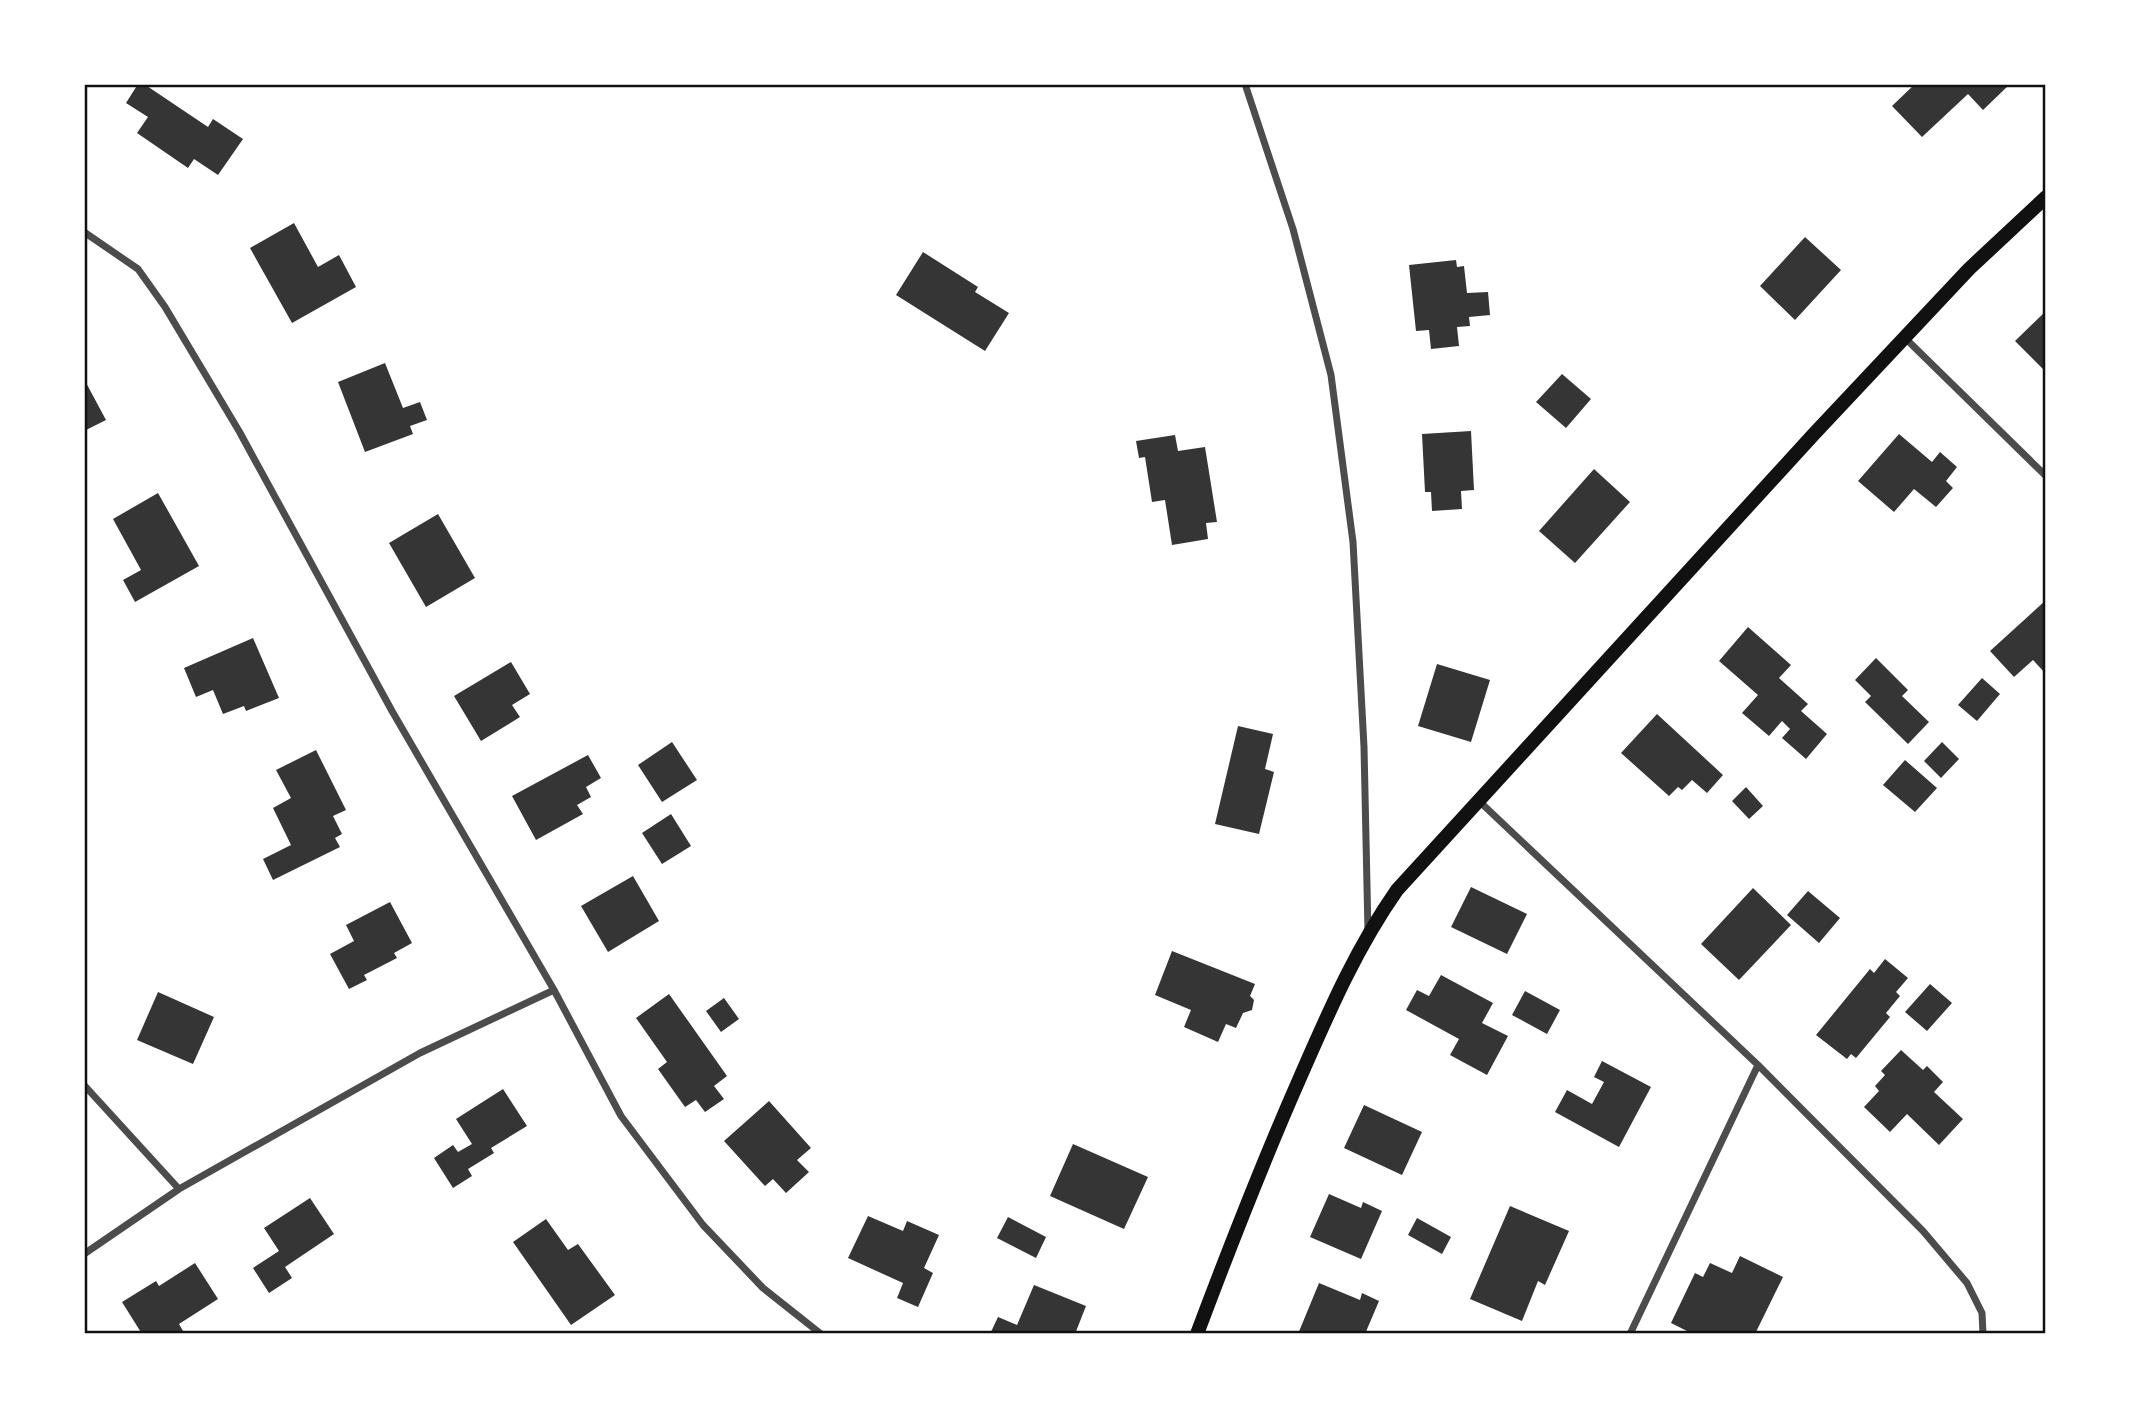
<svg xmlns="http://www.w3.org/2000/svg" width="2130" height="1418" viewBox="0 0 2130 1418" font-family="Helvetica,sans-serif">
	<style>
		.building { fill: #353535 }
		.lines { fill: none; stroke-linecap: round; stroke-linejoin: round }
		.minor { stroke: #4c4c4c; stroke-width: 7 }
		.secondary { stroke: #111; stroke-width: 14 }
		.neatline { fill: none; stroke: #111; stroke-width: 2.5 }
	</style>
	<rect width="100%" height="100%" fill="#fff"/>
	<!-- building -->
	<path class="building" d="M 138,84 L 144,84 L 208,127 L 213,119 L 243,139 L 218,175 L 194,159 L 188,168 L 137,133 L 148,117 L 126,103 Z
		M 1915,84 L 2010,84 L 1983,110 L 1968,94 L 1922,137 L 1892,106 Z
		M 294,223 L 318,267 L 339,255 L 356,287 L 292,323 L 250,248 Z
		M 1805,237 L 1841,270 L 1795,320 L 1760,286 Z
		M 923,252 L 978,287 L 975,292 L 1009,313 L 985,351 L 896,295 Z
		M 1456,260 L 1457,267 L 1464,266 L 1467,293 L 1488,292 L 1490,315 L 1469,317 L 1470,326 L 1457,327 L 1459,346 L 1431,349 L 1429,330 L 1416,331 L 1409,265 Z
		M 2046,311 L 2046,372 L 2015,341 Z
		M 385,363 L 403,408 L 420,402 L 427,420 L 410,426 L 413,434 L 365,452 L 338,382 Z
		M 1562,374 L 1591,399 L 1566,428 L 1536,402 Z
		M 84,379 L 106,420 L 84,431 Z
		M 1471,431 L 1474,490 L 1461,491 L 1462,509 L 1432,511 L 1431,492 L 1425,492 L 1422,434 Z
		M 1899,434 L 1932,462 L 1940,452 L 1957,467 L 1946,481 L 1953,488 L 1936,507 L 1914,489 L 1894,512 L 1858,481 Z
		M 1175,435 L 1178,451 L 1205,447 L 1217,522 L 1206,523 L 1208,539 L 1172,545 L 1165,500 L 1152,502 L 1145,457 L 1139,458 L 1136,441 Z
		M 1594,469 L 1630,502 L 1575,563 L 1539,531 Z
		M 158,493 L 199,566 L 135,602 L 123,580 L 141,570 L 113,519 Z
		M 438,514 L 475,578 L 426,607 L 389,543 Z
		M 2046,600 L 2046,672 L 2045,673 L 2033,660 L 2014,677 L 1990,651 Z
		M 1748,627 L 1791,665 L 1779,678 L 1808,704 L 1801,711 L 1827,734 L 1806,759 L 1782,738 L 1790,729 L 1782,721 L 1769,736 L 1742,713 L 1758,695 L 1719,661 Z
		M 253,638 L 279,698 L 246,711 L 244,706 L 223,714 L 213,690 L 196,697 L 184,668 Z
		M 1876,658 L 1908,690 L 1902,696 L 1929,722 L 1908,744 L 1865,702 L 1871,696 L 1855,680 Z
		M 511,662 L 530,694 L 512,705 L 520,717 L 481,741 L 454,696 Z
		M 1437,664 L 1490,680 L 1471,742 L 1418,726 Z
		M 1982,678 L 2000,694 L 1977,721 L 1958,705 Z
		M 1657,714 L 1723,775 L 1707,793 L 1692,780 L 1682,790 L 1678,787 L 1669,796 L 1621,753 Z
		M 1238,726 L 1273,734 L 1265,769 L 1274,772 L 1259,834 L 1215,824 Z
		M 672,742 L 697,780 L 662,802 L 638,765 Z
		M 1942,742 L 1959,759 L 1941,778 L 1924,761 Z
		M 316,750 L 346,810 L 333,816 L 342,834 L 335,838 L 340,847 L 273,880 L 263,859 L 291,845 L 273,808 L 291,798 L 276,770 Z
		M 588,755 L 601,778 L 586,787 L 591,797 L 577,805 L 583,814 L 536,840 L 512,796 Z
		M 1905,760 L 1937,788 L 1915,812 L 1883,785 Z
		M 1746,787 L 1763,806 L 1749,819 L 1732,801 Z
		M 671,814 L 691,846 L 662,864 L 642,833 Z
		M 633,876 L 659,921 L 608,952 L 581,906 Z
		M 1471,887 L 1527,914 L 1507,954 L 1451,927 Z
		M 1753,888 L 1791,925 L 1739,980 L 1701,944 Z
		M 1808,891 L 1840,918 L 1819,943 L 1787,915 Z
		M 390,902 L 412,943 L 394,953 L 397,958 L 364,975 L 367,980 L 349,989 L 330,954 L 354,941 L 346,925 Z
		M 1172,951 L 1255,984 L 1250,996 L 1254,1000 L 1252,1010 L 1243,1013 L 1236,1028 L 1226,1024 L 1218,1042 L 1184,1027 L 1191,1010 L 1155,995 Z
		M 1885,959 L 1908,978 L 1896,992 L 1900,996 L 1886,1013 L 1890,1017 L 1856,1058 L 1851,1054 L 1847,1059 L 1816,1035 L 1870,969 L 1874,973 Z
		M 1441,975 L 1493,1003 L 1482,1023 L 1508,1036 L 1487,1075 L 1450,1055 L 1459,1039 L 1406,1010 L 1417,990 L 1429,996 Z
		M 1930,984 L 1952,1003 L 1927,1031 L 1905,1012 Z
		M 1525,991 L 1560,1010 L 1547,1034 L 1512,1015 Z
		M 158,992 L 214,1017 L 193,1064 L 137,1040 Z
		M 669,994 L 727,1076 L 714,1086 L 724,1099 L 705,1112 L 696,1100 L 685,1107 L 658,1069 L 667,1062 L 636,1018 Z
		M 724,998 L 739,1019 L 721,1032 L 706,1011 Z
		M 1901,1050 L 1923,1070 L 1927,1066 L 1943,1082 L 1934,1092 L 1963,1119 L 1939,1145 L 1907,1114 L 1890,1132 L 1864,1107 L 1879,1091 L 1875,1086 L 1885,1075 L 1881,1071 Z
		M 1602,1061 L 1651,1087 L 1619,1147 L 1555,1112 L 1567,1090 L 1592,1104 L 1604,1082 L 1594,1077 Z
		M 503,1089 L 527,1126 L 491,1148 L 494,1153 L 468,1169 L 472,1176 L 453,1188 L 434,1158 L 453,1145 L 458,1152 L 472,1144 L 456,1119 Z
		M 769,1101 L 811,1148 L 797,1160 L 809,1172 L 786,1193 L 773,1179 L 765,1186 L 724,1141 Z
		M 1364,1105 L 1422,1132 L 1402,1175 L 1344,1148 Z
		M 1073,1144 L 1148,1177 L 1124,1229 L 1050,1196 Z
		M 1329,1194 L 1361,1208 L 1363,1202 L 1382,1211 L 1361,1259 L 1310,1237 Z
		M 310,1198 L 334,1234 L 285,1267 L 292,1278 L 269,1293 L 253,1268 L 279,1251 L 264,1228 Z
		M 1510,1206 L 1569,1231 L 1545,1285 L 1538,1281 L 1522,1321 L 1470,1299 Z
		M 868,1216 L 903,1231 L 907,1221 L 939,1235 L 924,1268 L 933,1273 L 918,1307 L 897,1298 L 903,1283 L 848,1258 Z
		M 1008,1217 L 1046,1237 L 1036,1258 L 997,1238 Z
		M 1417,1218 L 1451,1237 L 1442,1254 L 1408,1235 Z
		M 546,1219 L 568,1250 L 578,1244 L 615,1295 L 571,1325 L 513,1242 Z
		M 1740,1256 L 1783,1277 L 1755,1334 L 1693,1334 L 1671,1323 L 1695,1273 L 1703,1277 L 1710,1263 L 1732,1273 Z
		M 195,1263 L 218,1299 L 179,1324 L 183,1331 L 178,1334 L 142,1334 L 122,1302 L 156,1281 L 159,1286 Z
		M 1319,1283 L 1360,1300 L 1362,1293 L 1379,1301 L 1365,1334 L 1298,1334 Z
		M 1034,1285 L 1086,1306 L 1075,1334 L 990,1334 L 998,1317 L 1017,1325 Z"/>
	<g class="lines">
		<!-- minor -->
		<path class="minor" d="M 1245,84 L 1293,229 L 1331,375 L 1353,542 L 1364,747 L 1368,932
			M 84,232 L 138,269 L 165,307 L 239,431 L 392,711 L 554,990 L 621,1116 L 703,1225 L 763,1288 L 821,1334
			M 1905,338 L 2046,476
			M 1479,801 L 1758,1065 L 1923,1231 L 1967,1283 L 1982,1313 L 1983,1334
			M 84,1085 L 179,1189
			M 84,1254 L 179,1189 L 420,1053 L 554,990
			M 1630,1334 L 1758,1065"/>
		<!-- secondary -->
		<path class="secondary" d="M 1197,1334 C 1230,1246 1264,1159 1302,1073 C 1330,1009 1357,947 1397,890 L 1813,435 L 1969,269 L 2046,197"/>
	</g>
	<!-- border -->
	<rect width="2130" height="1418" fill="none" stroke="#ffffff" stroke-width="172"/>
	<rect x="86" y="86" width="1958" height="1246" class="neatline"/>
</svg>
